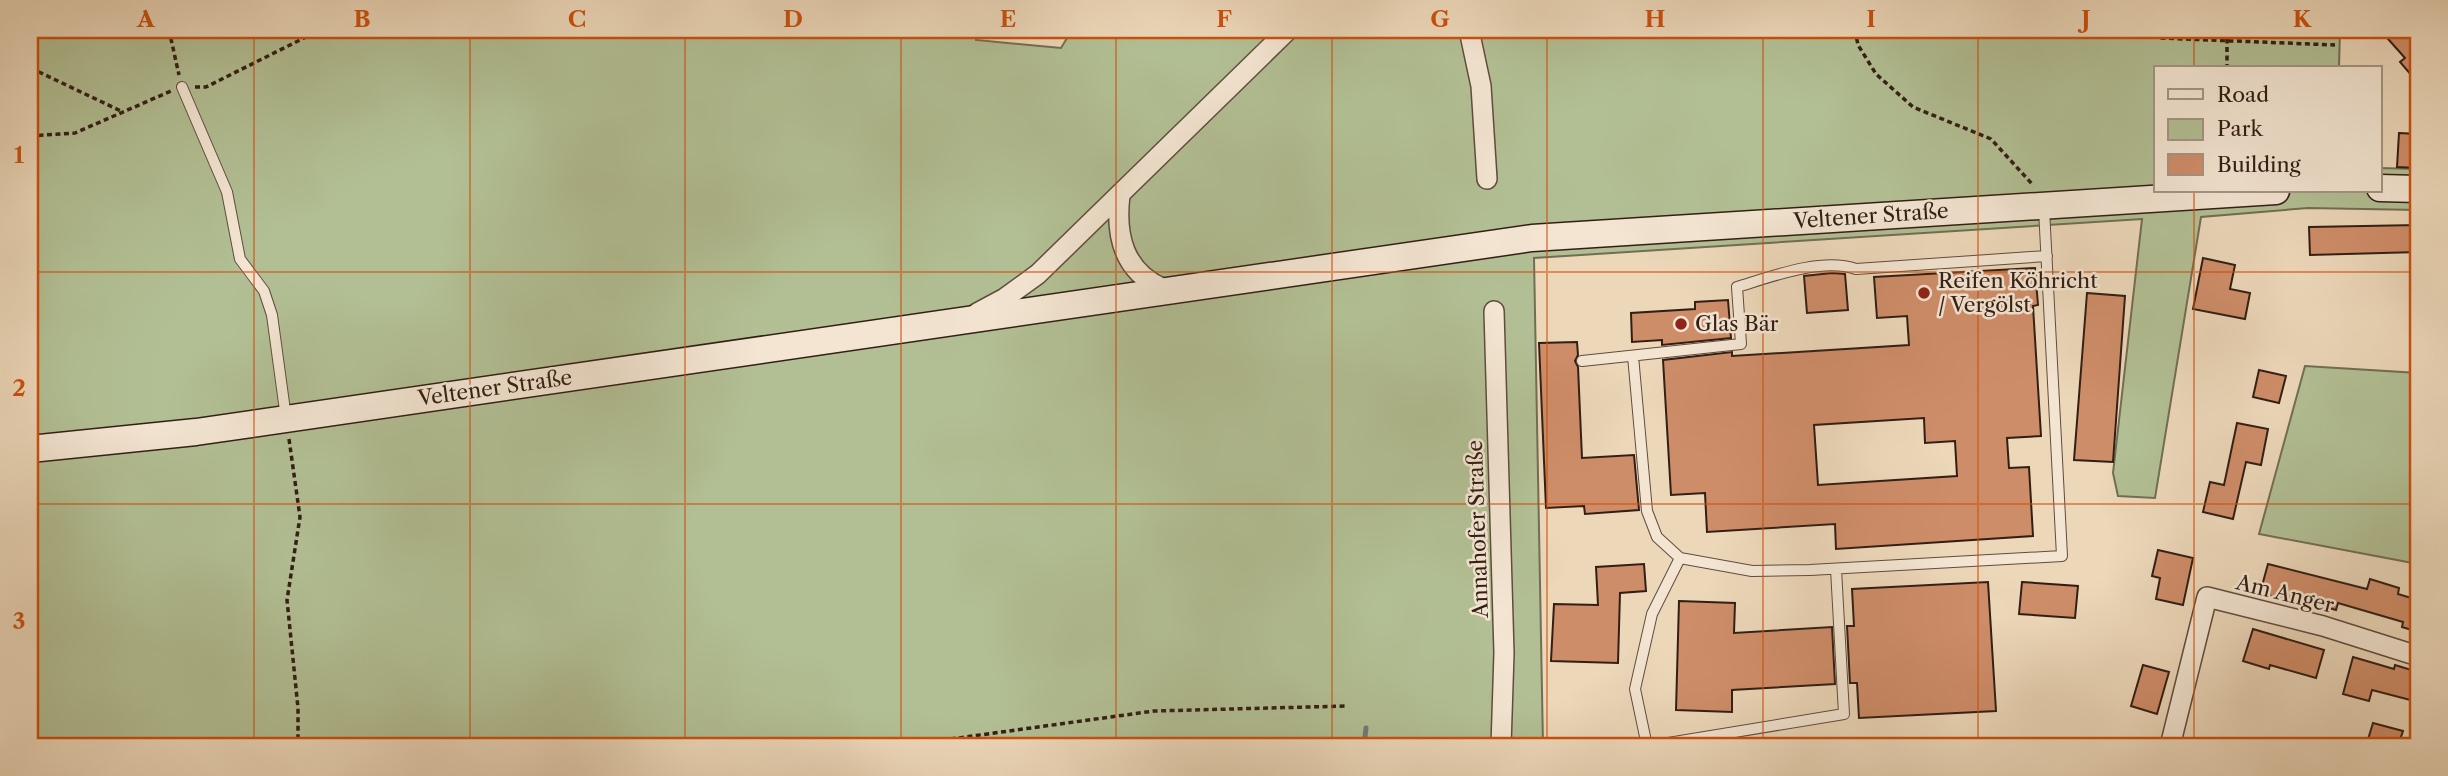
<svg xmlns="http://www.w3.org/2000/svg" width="2448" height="776" viewBox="0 0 2448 776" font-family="'Libre Caslon Text',serif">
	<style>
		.green { fill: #b2bf94; stroke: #726e54; stroke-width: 2 }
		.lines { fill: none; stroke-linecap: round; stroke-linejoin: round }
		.stream { stroke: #737979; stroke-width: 5 }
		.building { fill: #ce8d69; stroke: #321e15; stroke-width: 2; fill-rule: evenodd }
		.lane-casing { stroke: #604c3e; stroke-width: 12 }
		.street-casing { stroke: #604c3e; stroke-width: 22 }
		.secondary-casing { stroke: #321e15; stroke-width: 29 }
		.path { stroke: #321e15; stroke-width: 3.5; stroke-dasharray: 5 3.5; stroke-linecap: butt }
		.lane { stroke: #f3e5d2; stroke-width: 10 }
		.street { stroke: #f3e5d2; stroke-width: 19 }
		.secondary { stroke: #f3e5d2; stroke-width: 26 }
		.grid { fill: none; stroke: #cd500d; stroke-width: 2; stroke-opacity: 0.55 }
		.poi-dot { fill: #8f2418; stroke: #f3e5d2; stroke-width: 2.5 }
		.labels { text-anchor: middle; stroke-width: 5; stroke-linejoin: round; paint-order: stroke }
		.street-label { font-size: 21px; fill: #321e15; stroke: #f3e5d2 }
		.poi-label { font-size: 21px; fill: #321e15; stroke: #f3e5d2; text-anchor: start }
		.neatline { fill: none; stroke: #cd500d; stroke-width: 2.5 }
		.grid-label { font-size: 23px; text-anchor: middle; font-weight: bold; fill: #cd500d }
	</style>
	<rect width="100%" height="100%" fill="#ecd7b9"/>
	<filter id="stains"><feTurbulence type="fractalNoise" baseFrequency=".00286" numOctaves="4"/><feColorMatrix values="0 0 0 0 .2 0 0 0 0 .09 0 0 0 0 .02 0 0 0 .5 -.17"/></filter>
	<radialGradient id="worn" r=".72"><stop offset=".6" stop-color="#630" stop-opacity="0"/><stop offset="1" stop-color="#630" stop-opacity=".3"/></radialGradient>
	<!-- green -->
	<path class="green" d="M 30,30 L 980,30 L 976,40 L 1061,48 L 1072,30 L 1189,30 L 1205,33 L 1209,30 L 2340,30 L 2339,68 L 2156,68 L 2156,191 L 2380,191 L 2380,168 L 2418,169 L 2418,210 L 2308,208 L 2201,217 L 2155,498 L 2118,496 L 2113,473 L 2142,219 L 1534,258 L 1543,746 L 30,746 Z
		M 2305,366 L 2418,373 L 2418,564 L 2259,534 Z"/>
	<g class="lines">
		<!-- stream -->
		<path class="stream" d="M 1364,746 L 1366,728"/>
	</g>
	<!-- building -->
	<path class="building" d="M 2380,30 L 2418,30 L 2418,83 L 2400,62 L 2405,58 Z
		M 2399,133 L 2418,134 L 2418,168 L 2397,167 Z
		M 2418,225 L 2418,252 L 2310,255 L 2309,227 Z
		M 2203,258 L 2235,265 L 2230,289 L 2250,293 L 2245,319 L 2193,309 Z
		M 2035,268 L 2038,305 L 2033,306 L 2041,436 L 2007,438 L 2009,468 L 2029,467 L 2033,536 L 1836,549 L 1835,524 L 1707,532 L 1705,493 L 1671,495 L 1663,360 L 1732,352 L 1732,356 L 1909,345 L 1907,316 L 1877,318 L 1874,277 ZM 1924,418 L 1925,443 L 1955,441 L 1957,476 L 1818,485 L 1814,425 Z
		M 1832,273 L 1845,274 L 1848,310 L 1807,313 L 1804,276 Z
		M 2087,293 L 2125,296 L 2113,462 L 2074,460 Z
		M 1728,300 L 1731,338 L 1662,345 L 1662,340 L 1632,342 L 1631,313 L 1695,309 L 1695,302 Z
		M 1577,342 L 1578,355 L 1575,361 L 1578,367 L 1582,458 L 1634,455 L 1639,510 L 1585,514 L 1584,506 L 1546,508 L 1539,343 Z
		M 2259,370 L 2286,376 L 2279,403 L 2253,397 Z
		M 2237,423 L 2268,429 L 2261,465 L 2246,462 L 2233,519 L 2203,512 L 2210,482 L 2224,485 Z
		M 2158,550 L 2193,558 L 2183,605 L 2156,599 L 2160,578 L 2152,576 Z
		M 1644,564 L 1646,591 L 1620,593 L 1618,663 L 1551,661 L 1554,604 L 1598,605 L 1596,567 Z
		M 2268,564 L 2367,589 L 2370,579 L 2399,588 L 2398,594 L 2418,600 L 2418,632 L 2402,627 L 2403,622 L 2338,603 L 2336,610 L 2289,597 L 2288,601 L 2260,593 Z
		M 1988,582 L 1996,711 L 1859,718 L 1857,683 L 1850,683 L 1847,626 L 1854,626 L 1852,589 Z
		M 2022,582 L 2078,586 L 2075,618 L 2019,614 Z
		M 1679,601 L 1735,603 L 1734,633 L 1832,627 L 1835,684 L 1732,690 L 1732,712 L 1676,710 Z
		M 2253,629 L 2324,650 L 2316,678 L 2270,665 L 2269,669 L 2243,661 Z
		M 2353,657 L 2394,669 L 2395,665 L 2418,672 L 2418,702 L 2372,690 L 2369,701 L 2343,694 Z
		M 2143,665 L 2169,672 L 2157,714 L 2131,706 Z
		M 2373,723 L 2403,731 L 2398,746 L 2366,746 Z"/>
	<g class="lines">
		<defs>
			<path id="lane" d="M 182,87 L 227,192 L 240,259 L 264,291 L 272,315 L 286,418
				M 1633,356 L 1647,511 L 1657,537 L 1680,558 L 1752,571 L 1810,570 L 2062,556 L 2044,209
				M 1582,361 L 1741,344 L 1737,287 C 1770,277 1822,257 1856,269 L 2047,256
				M 1647,746 L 1635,689 L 1652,614 L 1680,558
				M 1650,746 L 1844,714 L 1836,569"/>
			<path id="street" d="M 1469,30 L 1481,86 L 1487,179
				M 1120,195 C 1115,236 1124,272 1164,289
				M 1494,311 L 1504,653 L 1501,746
				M 977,313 L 1005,298 L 1038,274 L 1288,30
				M 2170,746 L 2207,597 L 2323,626 L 2418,656"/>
			<path id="secondary" d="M 2380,188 L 2418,189
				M 30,449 L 196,432 L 1532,238 L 2276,191"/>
		</defs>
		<!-- lane casing -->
		<use href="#lane" class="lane-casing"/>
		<!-- street casing -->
		<use href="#street" class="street-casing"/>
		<!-- secondary casing -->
		<use href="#secondary" class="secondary-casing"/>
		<!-- path -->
		<path class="path" d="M 169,30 L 179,75
			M 1855,30 L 1858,45 L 1876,74 L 1913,107 L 1991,139 L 2033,185
			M 2160,30 L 2160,38 L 2335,45
			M 2227,30 L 2227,68
			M 30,72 L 39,72 L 123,112
			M 195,87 L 206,87 L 320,30
			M 30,136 L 75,133 L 171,91
			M 289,439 L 300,517 L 287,600 L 298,708 L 298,746
			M 900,746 L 1154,711 L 1347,706"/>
		<!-- lane -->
		<use href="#lane" class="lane"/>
		<!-- street -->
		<use href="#street" class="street"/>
		<!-- secondary -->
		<use href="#secondary" class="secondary"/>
	</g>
	<!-- grid -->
	<path class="grid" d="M 254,30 L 254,746M 470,30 L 470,746M 685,30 L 685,746M 901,30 L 901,746M 1116,30 L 1116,746M 1332,30 L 1332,746M 1547,30 L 1547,746M 1763,30 L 1763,746M 1978,30 L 1978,746M 2194,30 L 2194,68M 2194,191 L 2194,746M 30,272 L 2418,272M 30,504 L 2418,504"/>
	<!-- markers -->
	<g class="poi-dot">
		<circle cx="1924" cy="293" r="7"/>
		<circle cx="1681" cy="324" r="7"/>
	</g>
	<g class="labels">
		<!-- street labels -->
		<g class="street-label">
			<text transform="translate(1871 216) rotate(-4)" y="7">Veltener Straße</text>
			<text transform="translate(495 388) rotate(-8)" y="7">Veltener Straße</text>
			<text transform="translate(1478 529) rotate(-92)" y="7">Annahofer Straße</text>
			<text transform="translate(2285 594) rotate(14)" y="7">Am Anger</text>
		</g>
		<!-- poi labels -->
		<g class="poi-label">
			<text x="1938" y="288">Reifen Köhricht<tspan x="1938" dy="24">/ Vergölst</tspan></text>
			<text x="1695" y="331">Glas Bär</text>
		</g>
	</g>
	<!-- margin -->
	<rect width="2448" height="776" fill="none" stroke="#ecd7b9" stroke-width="77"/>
	<!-- legend -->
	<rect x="2154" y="66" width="228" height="126" fill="#f3e5d2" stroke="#a69586" stroke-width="2"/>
	<rect x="2168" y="89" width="35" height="10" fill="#f3e5d2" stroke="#a69586" stroke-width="2"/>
	<text x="2217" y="102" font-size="21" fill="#321e15">Road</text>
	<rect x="2168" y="119" width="35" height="21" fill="#b2bf94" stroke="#a69586" stroke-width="2"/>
	<text x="2217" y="136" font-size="21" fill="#321e15">Park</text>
	<rect x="2168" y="154" width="35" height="21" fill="#ce8d69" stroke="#a69586" stroke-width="2"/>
	<text x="2217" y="172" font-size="21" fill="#321e15">Building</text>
	<rect x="38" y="38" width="2372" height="700" class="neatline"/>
	<g class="grid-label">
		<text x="146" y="27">A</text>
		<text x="362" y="27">B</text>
		<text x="577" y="27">C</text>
		<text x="793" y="27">D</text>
		<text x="1008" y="27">E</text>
		<text x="1224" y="27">F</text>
		<text x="1440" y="27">G</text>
		<text x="1655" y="27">H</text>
		<text x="1871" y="27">I</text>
		<text x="2086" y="27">J</text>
		<text x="2302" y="27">K</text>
		<text x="19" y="163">1</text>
		<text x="19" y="396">2</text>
		<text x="19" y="629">3</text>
	</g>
	<rect width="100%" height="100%" filter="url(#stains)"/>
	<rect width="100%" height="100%" fill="url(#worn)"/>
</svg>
